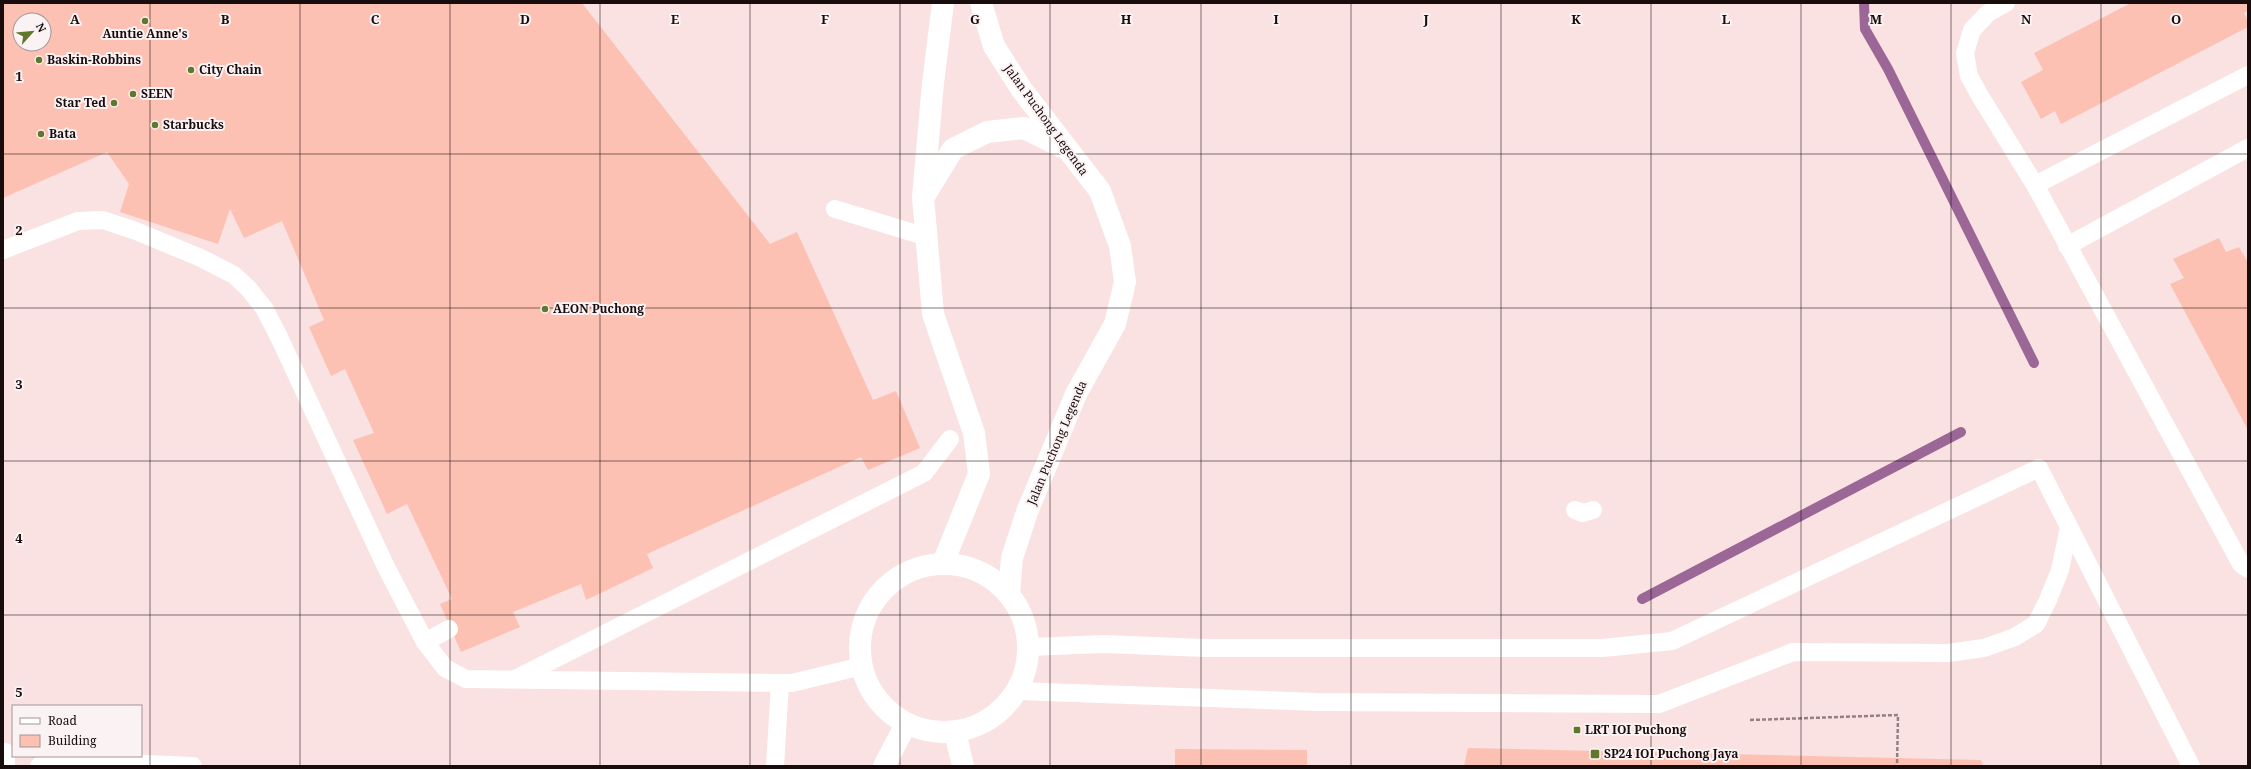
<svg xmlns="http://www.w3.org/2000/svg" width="2251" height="769" viewBox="0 0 2251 769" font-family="'Noto Serif',serif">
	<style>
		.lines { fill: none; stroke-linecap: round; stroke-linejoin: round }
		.stream { stroke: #9a6796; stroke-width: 10 }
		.building { fill: #fcc1b2; fill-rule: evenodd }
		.path { stroke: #948081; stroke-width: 2.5; stroke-dasharray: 4 2; stroke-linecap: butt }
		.lane { stroke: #fff; stroke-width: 18 }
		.street { stroke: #fff; stroke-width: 22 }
		.grid { fill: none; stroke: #190c0d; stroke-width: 1; stroke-opacity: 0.55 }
		.poi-dot { fill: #60782b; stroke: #fbf2f3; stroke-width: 1.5 }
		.labels { text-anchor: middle; stroke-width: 4; stroke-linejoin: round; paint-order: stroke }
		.poi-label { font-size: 12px; font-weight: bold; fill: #190c0d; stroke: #fbf2f3; text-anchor: start }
		.street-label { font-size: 12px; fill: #190c0d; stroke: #fbf2f3 }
		.grid-label { font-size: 13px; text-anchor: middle; font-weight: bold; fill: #190c0d; stroke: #fbf2f3; stroke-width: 4; stroke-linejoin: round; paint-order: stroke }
	</style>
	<rect width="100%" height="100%" fill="#fae1e2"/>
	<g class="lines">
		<!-- stream -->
		<path class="stream" d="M 1864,3 L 1865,29 L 1888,69 L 2034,363
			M 1642,599 L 1961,432"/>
	</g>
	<!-- building -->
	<path class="building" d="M 3,3 L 582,3 L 770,244 L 797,232 L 873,400 L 896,391 L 920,448 L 868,470 L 861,457 L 647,554 L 653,568 L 586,600 L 581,584 L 513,612 L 520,627 L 461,652 L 440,604 L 452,599 L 407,504 L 387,514 L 353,440 L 374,433 L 345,369 L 331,376 L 309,327 L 324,320 L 282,221 L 244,238 L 230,209 L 218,244 L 120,212 L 129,184 L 107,152 L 3,198 ZM 20,20 L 44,20 L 44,44 L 20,44 Z
		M 2131,3 L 2248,3 L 2248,10 L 2244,13 L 2248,21 L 2248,27 L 2061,124 L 2055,111 L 2041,119 L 2021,82 L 2043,70 L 2034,53 Z
		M 2219,238 L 2226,252 L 2239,247 L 2248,262 L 2248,430 L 2170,284 L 2184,278 L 2173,259 Z
		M 1468,748 L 1981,760 L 1983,766 L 1464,766 Z
		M 1175,749 L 1307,750 L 1307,766 L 1175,766 Z"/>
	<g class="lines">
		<!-- path -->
		<path class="path" d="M 1750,720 L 1898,715 L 1897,766"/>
		<!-- lane -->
		<path class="lane" d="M 2006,3 L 1988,13 L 1972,30 L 1965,53 L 1969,76 L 1980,96 L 2035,185 L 2241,564 L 2248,569
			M 2035,185 L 2248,75
			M 835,209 L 927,237
			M 2067,246 L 2248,148
			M 3,250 L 78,221 L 103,220 L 136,231 L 201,258 L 234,275 L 248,288 L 264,308 L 279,337 L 386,567 L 425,642 L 445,668 L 466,679 L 792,683 L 862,666
			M 1575,510 L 1583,513 L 1593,510
			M 425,642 L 449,629
			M 1029,647 L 1104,644 L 1205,648 L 1602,648 L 1672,641 L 2039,468 L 2191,766
			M 515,679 L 924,473 L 950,439
			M 1018,691 L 1318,702 L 1659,704 L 1793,652 L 1948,653 L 1984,648 L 2015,637 L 2036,624 L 2048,600 L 2060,570 L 2069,527
			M 6,752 L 6,766
			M 39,766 L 75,761 L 193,766
			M 775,766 L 780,684"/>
		<!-- street -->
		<path class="street" d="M 943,3 L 933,83 L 923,197 L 933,314 L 974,433 L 979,474 L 943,563
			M 981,3 L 994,46 L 1022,90 L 1100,191 L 1120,246 L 1125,282 L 1115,324 L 1076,394 L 1027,512 L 1012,558 L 1009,593
			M 926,193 L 953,149 L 987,132 L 1024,128 L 1062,147
			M860 648a84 84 0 1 1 168 0a84 84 0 1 1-168 0Z
			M 955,732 L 963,766
			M 884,766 L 906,724"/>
	</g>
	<!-- grid -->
	<path class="grid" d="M 150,3 L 150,766M 300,3 L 300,766M 450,3 L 450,766M 600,3 L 600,766M 750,3 L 750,766M 900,3 L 900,766M 1050,3 L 1050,766M 1201,3 L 1201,766M 1351,3 L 1351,766M 1501,3 L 1501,766M 1651,3 L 1651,766M 1801,3 L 1801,766M 1951,3 L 1951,766M 2101,3 L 2101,766M 3,154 L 2248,154M 3,308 L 2248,308M 3,461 L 2248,461M 3,615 L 2248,615"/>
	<!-- markers -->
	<g class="poi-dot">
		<circle cx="145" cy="21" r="4"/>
		<circle cx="39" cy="60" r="4"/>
		<circle cx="191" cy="70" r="4"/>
		<circle cx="133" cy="94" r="4"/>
		<circle cx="114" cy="103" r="4"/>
		<circle cx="155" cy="125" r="4"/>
		<circle cx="41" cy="134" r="4"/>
		<circle cx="545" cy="309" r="4"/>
		<rect x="1573" y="726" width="8" height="8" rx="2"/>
		<rect x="1590" y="749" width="10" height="10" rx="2"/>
	</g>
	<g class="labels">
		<!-- poi labels -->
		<g class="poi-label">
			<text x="145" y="38" text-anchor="middle">Auntie Anne's</text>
			<text x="47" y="64">Baskin-Robbins</text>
			<text x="199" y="74">City Chain</text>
			<text x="141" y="98">SEEN</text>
			<text x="106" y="107" text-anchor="end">Star Ted</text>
			<text x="163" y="129">Starbucks</text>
			<text x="49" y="138">Bata</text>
			<text x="553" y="313">AEON Puchong</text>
			<text x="1585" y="734">LRT IOI Puchong</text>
			<text x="1604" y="758">SP24 IOI Puchong Jaya</text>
		</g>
		<!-- street labels -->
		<g class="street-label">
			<text transform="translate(1046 120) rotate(54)" y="4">Jalan Puchong Legenda</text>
			<text transform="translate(1057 443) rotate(-67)" y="4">Jalan Puchong Legenda</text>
		</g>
	</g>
	<g class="grid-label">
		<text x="75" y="24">A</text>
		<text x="225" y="24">B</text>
		<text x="375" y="24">C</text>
		<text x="525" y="24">D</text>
		<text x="675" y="24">E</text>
		<text x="825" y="24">F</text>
		<text x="975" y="24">G</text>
		<text x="1126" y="24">H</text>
		<text x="1276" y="24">I</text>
		<text x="1426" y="24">J</text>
		<text x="1576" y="24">K</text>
		<text x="1726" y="24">L</text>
		<text x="1876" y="24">M</text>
		<text x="2026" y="24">N</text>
		<text x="2176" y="24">O</text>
		<text x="19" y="81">1</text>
		<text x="19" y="235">2</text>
		<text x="19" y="389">3</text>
		<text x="19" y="543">4</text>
		<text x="19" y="697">5</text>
	</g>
	<!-- border -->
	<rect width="2251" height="769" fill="none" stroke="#190c0d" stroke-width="8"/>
	<!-- legend -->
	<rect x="12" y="705" width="130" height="52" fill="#fbf2f3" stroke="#a19697"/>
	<rect x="20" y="718" width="20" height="6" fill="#ffffff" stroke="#a19697"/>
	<text x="48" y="725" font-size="12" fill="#190c0d">Road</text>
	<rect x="20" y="735" width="20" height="12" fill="#fcc1b2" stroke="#a19697"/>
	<text x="48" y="745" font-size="12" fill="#190c0d">Building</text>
	<!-- north arrow -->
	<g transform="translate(32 32) rotate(63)"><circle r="19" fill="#fbf2f3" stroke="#a19697"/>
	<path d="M0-3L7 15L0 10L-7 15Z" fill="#60782b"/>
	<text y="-6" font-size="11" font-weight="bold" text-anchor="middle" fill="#190c0d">N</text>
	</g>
</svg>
